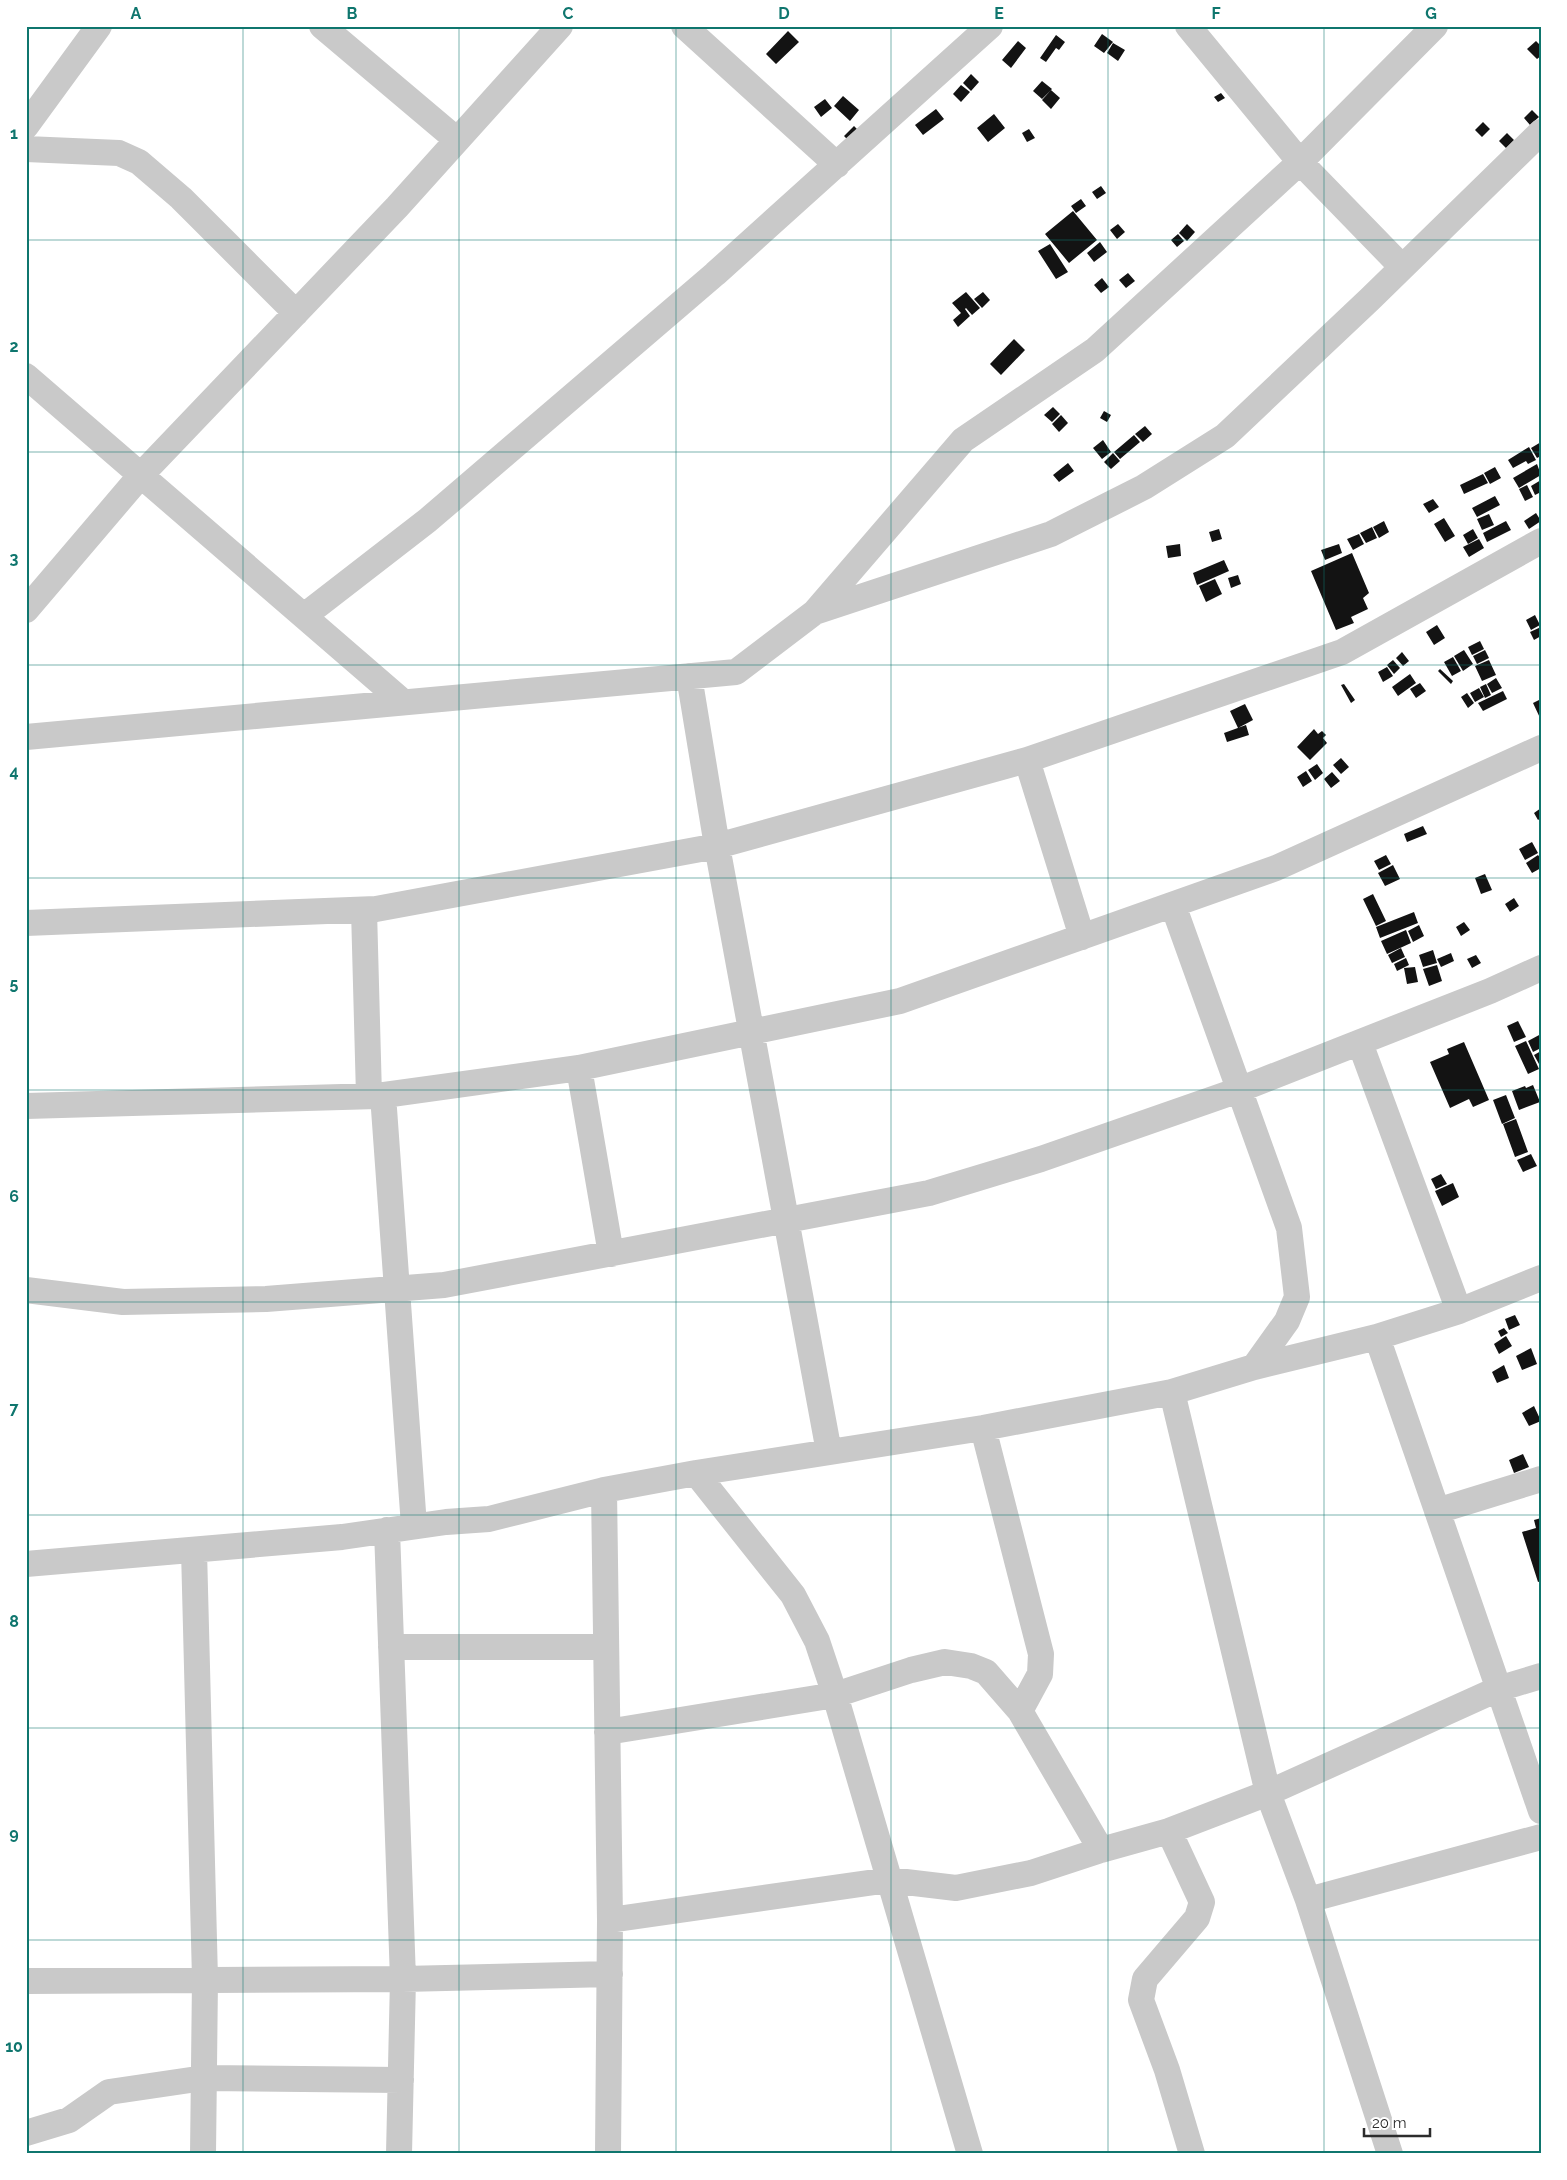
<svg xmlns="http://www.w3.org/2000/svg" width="1567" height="2180" viewBox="0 0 1567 2180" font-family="Raleway,sans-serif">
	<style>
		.building { fill: #131313 }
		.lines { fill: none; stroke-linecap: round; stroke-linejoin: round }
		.minor { stroke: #c9c9c9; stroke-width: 26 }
		.grid { fill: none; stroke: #0f766e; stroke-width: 1; stroke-opacity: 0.55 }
		.neatline { fill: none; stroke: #0f766e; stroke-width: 2 }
		.grid-label { font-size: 16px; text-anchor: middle; font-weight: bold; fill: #0f766e }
	</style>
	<rect width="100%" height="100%" fill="#fff"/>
	<!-- building -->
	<path class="building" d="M 788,31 L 799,42 L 776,64 L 766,54 Z
		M 1102,34 L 1113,42 L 1104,53 L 1094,46 Z
		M 1056,35 L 1065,42 L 1059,50 L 1056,48 L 1046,62 L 1040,58 Z
		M 1018,41 L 1026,48 L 1011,68 L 1002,60 Z
		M 1536,41 L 1541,46 L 1541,56 L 1537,59 L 1527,49 Z
		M 1113,43 L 1125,50 L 1118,61 L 1107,53 Z
		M 971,74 L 979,82 L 971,91 L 963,83 Z
		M 1042,81 L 1052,89 L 1042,99 L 1033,91 Z
		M 961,85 L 970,92 L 961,102 L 953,94 Z
		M 1051,90 L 1060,98 L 1051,109 L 1042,100 Z
		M 1221,93 L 1225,98 L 1218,102 L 1214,97 Z
		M 843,96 L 859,110 L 850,121 L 834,106 Z
		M 825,99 L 832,108 L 821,117 L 814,107 Z
		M 936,109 L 944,119 L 923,135 L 915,125 Z
		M 1532,110 L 1539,117 L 1530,125 L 1524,118 Z
		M 994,114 L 1005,128 L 988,142 L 977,128 Z
		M 1483,122 L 1490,129 L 1482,137 L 1475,130 Z
		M 854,126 L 861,133 L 851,143 L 844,136 Z
		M 1029,129 L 1035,138 L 1027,142 L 1022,133 Z
		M 1507,133 L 1514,140 L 1506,148 L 1499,141 Z
		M 1101,186 L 1106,193 L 1097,199 L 1092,192 Z
		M 1081,199 L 1086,206 L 1076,213 L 1071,206 Z
		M 1073,211 L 1097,240 L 1069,263 L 1045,234 Z
		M 1118,224 L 1125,232 L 1117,239 L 1110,230 Z
		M 1187,224 L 1195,232 L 1187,241 L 1179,233 Z
		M 1178,234 L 1184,241 L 1177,247 L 1171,240 Z
		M 1100,242 L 1107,252 L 1094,262 L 1087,253 Z
		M 1050,244 L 1068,272 L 1056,279 L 1038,251 Z
		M 1128,273 L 1135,281 L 1126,288 L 1119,280 Z
		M 1102,278 L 1109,287 L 1101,293 L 1094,285 Z
		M 966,292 L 980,308 L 972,315 L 966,308 L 965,309 L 970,316 L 958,327 L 953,320 L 961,313 L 952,303 Z
		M 983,292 L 990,300 L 982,308 L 974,299 Z
		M 1014,339 L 1025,350 L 1001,375 L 990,364 Z
		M 1053,407 L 1060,414 L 1052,422 L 1044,415 Z
		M 1104,411 L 1111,415 L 1107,422 L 1100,418 Z
		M 1061,415 L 1068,423 L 1059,432 L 1052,424 Z
		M 1145,426 L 1152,434 L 1143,442 L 1135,434 Z
		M 1134,435 L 1140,442 L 1120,459 L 1114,452 Z
		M 1103,440 L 1111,452 L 1102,459 L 1093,448 Z
		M 1541,442 L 1541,456 L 1537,458 L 1531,448 Z
		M 1529,447 L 1536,460 L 1528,464 L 1526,461 L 1513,468 L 1508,460 Z
		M 1113,453 L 1120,461 L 1111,469 L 1104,462 Z
		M 1068,463 L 1074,471 L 1059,482 L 1053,475 Z
		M 1537,464 L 1541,475 L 1519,488 L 1513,478 Z
		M 1495,467 L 1501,478 L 1490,484 L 1484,473 Z
		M 1483,474 L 1488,483 L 1464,494 L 1460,485 Z
		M 1541,480 L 1541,492 L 1535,495 L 1531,486 Z
		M 1527,485 L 1533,497 L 1525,501 L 1519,489 Z
		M 1495,496 L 1500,505 L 1477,517 L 1472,508 Z
		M 1433,499 L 1439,507 L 1429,513 L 1423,504 Z
		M 1536,513 L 1541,521 L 1529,529 L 1524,521 Z
		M 1489,514 L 1494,525 L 1482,530 L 1477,519 Z
		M 1444,518 L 1455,536 L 1445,542 L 1434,524 Z
		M 1384,521 L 1389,532 L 1379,538 L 1373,527 Z
		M 1506,521 L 1511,530 L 1487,542 L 1483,533 Z
		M 1372,527 L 1377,538 L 1366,543 L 1360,533 Z
		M 1219,529 L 1222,539 L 1212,542 L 1209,532 Z
		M 1473,529 L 1478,538 L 1468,544 L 1463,535 Z
		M 1359,534 L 1364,544 L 1353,550 L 1347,539 Z
		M 1479,539 L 1484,548 L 1469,557 L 1463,547 Z
		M 1180,544 L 1181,556 L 1168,558 L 1166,546 Z
		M 1339,544 L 1342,553 L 1325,560 L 1321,550 Z
		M 1352,553 L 1369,593 L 1363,598 L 1368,609 L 1351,617 L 1354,623 L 1336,630 L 1311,571 Z
		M 1224,560 L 1229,571 L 1197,585 L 1193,573 Z
		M 1238,575 L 1241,584 L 1231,588 L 1228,578 Z
		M 1215,579 L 1222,594 L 1206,602 L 1199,586 Z
		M 1535,615 L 1540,625 L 1531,630 L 1526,620 Z
		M 1437,625 L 1445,638 L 1434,645 L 1426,632 Z
		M 1541,627 L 1541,636 L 1534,640 L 1530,632 Z
		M 1480,641 L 1484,649 L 1472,655 L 1468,647 Z
		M 1464,650 L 1473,664 L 1463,671 L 1454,656 Z
		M 1485,650 L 1489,658 L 1477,664 L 1473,656 Z
		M 1402,652 L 1409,661 L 1403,666 L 1396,658 Z
		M 1453,657 L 1461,671 L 1452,676 L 1444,662 Z
		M 1393,660 L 1400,668 L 1394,674 L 1387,665 Z
		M 1489,660 L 1496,675 L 1482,681 L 1475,666 Z
		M 1387,667 L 1393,676 L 1383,682 L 1378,672 Z
		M 1440,669 L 1453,681 L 1451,684 L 1438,671 Z
		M 1410,674 L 1416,683 L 1398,696 L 1392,687 Z
		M 1496,678 L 1502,688 L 1492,693 L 1487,684 Z
		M 1420,683 L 1426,691 L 1416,698 L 1410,689 Z
		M 1344,684 L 1355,700 L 1351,703 L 1341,685 Z
		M 1486,684 L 1491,695 L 1485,698 L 1480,687 Z
		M 1479,688 L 1484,697 L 1475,702 L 1470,693 Z
		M 1503,691 L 1507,699 L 1483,711 L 1478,703 Z
		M 1467,693 L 1474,703 L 1468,708 L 1461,697 Z
		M 1541,699 L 1541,720 L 1533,703 Z
		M 1245,704 L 1253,720 L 1238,728 L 1230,711 Z
		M 1246,725 L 1249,735 L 1227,742 L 1224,733 Z
		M 1314,729 L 1318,734 L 1322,731 L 1326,735 L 1323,738 L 1327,743 L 1310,760 L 1297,747 Z
		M 1341,758 L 1349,767 L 1341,774 L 1333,765 Z
		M 1317,764 L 1323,773 L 1315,780 L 1308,770 Z
		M 1306,771 L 1312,781 L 1303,787 L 1297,777 Z
		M 1332,772 L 1340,781 L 1331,788 L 1324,779 Z
		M 1541,808 L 1541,818 L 1538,820 L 1534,813 Z
		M 1423,826 L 1427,834 L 1407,842 L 1404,834 Z
		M 1532,842 L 1538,853 L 1525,860 L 1519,849 Z
		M 1386,855 L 1391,864 L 1379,870 L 1374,861 Z
		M 1538,855 L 1541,859 L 1541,868 L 1532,873 L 1526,863 Z
		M 1393,865 L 1400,879 L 1385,886 L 1378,873 Z
		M 1485,874 L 1492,890 L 1481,894 L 1475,878 Z
		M 1373,894 L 1386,921 L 1376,926 L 1363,899 Z
		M 1514,898 L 1519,906 L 1510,912 L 1505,904 Z
		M 1414,912 L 1418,923 L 1380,938 L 1376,927 Z
		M 1464,922 L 1470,930 L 1461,936 L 1456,927 Z
		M 1419,925 L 1424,936 L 1413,942 L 1408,931 Z
		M 1406,930 L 1411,943 L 1387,954 L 1381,941 Z
		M 1401,948 L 1405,957 L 1392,963 L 1388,955 Z
		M 1433,950 L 1437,963 L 1423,967 L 1419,955 Z
		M 1451,953 L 1454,961 L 1441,967 L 1437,959 Z
		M 1476,955 L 1481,963 L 1472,968 L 1467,959 Z
		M 1406,958 L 1409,965 L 1397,971 L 1394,964 Z
		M 1437,965 L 1442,981 L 1429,986 L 1423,969 Z
		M 1415,967 L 1418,982 L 1407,984 L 1404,968 Z
		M 1518,1021 L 1526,1037 L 1514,1042 L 1507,1026 Z
		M 1541,1034 L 1541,1048 L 1533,1052 L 1528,1041 Z
		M 1526,1041 L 1539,1069 L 1528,1074 L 1515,1046 Z
		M 1464,1042 L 1489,1100 L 1473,1107 L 1469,1099 L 1450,1108 L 1430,1062 L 1449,1054 L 1447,1049 Z
		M 1541,1051 L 1541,1063 L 1539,1064 L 1534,1055 Z
		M 1533,1085 L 1540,1102 L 1519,1110 L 1512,1091 L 1525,1086 L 1526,1088 Z
		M 1506,1095 L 1515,1118 L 1502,1124 L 1493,1100 Z
		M 1516,1119 L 1528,1152 L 1515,1157 L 1503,1124 Z
		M 1531,1154 L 1537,1166 L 1523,1172 L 1517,1160 Z
		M 1441,1174 L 1447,1184 L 1436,1189 L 1431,1179 Z
		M 1453,1183 L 1459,1197 L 1442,1206 L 1435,1191 Z
		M 1515,1315 L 1520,1325 L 1509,1330 L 1505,1319 Z
		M 1504,1328 L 1508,1333 L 1501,1337 L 1498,1331 Z
		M 1506,1336 L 1512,1346 L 1499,1354 L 1494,1344 Z
		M 1531,1348 L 1537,1364 L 1522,1370 L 1516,1356 Z
		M 1504,1365 L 1509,1378 L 1497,1383 L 1492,1372 Z
		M 1534,1406 L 1541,1421 L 1529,1426 L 1522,1413 Z
		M 1523,1454 L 1529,1467 L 1514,1473 L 1509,1460 Z
		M 1541,1518 L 1541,1581 L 1538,1582 L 1522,1532 L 1536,1528 L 1534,1520 Z"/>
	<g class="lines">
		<!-- minor -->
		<path class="minor" d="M 322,26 L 457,140
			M 684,26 L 837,165
			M 1188,26 L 1300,162 L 1402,267
			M 26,126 L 99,26
			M 26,149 L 119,153 L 139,162 L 181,198 L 296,313
			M 26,376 L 402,701
			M 26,610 L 141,475 L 397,207 L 560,26
			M 815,612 L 1051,534 L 1144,487 L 1225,436 L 1370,299 L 1541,132
			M 304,616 L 428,520 L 715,274 L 990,26
			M 689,676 L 717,846 L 829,1452
			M 26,737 L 736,672 L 815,612 L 963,440 L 1095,350 L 1300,162 L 1435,26
			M 1027,760 L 1082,937
			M 1173,905 L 1289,1228 L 1297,1297 L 1287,1321 L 1254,1367
			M 364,910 L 369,1096
			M 26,923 L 376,909 L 717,846 L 1027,760 L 1342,652 L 1541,541
			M 1360,1043 L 1459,1311
			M 579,1068 L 611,1254
			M 383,1095 L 414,1526
			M 26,1106 L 377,1096 L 579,1068 L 900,1001 L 1276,868 L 1541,748
			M 26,1290 L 123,1302 L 266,1299 L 444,1285 L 929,1193 L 1041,1159 L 1236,1091 L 1490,991 L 1541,968
			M 1377,1337 L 1541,1811
			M 1172,1392 L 1268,1793 L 1308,1900 L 1390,2154
			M 983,1428 L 1041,1654 L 1040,1674 L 1020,1711
			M 696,1473 L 793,1595 L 817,1641 L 835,1695 L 970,2154
			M 604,1490 L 610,1920 L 608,2154
			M 1437,1511 L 1541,1479
			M 387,1530 L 403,1979 L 399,2154
			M 194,1550 L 205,1979 L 203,2154
			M 26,1564 L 342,1537 L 446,1522 L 489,1519 L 604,1490 L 696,1473 L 983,1428 L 1172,1392 L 1254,1367 L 1377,1337 L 1459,1311 L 1541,1278
			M 391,1647 L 606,1647
			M 607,1732 L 835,1695 L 911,1670 L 945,1662 L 971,1666 L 986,1672 L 1020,1711 L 1101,1850
			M 1169,1831 L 1202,1902 L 1197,1918 L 1145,1979 L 1141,2000 L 1167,2070 L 1192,2154
			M 1308,1900 L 1541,1837
			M 610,1920 L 889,1880 L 956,1888 L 1031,1873 L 1101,1850 L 1169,1831 L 1268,1793 L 1498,1689 L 1541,1676
			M 26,1981 L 403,1979 L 610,1974
			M 26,2133 L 69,2120 L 109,2092 L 204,2078 L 401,2080"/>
	</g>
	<!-- grid -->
	<path class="grid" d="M 243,26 L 243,2154M 459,26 L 459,2154M 676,26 L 676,2154M 891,26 L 891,2154M 1108,26 L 1108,2154M 1324,26 L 1324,2154M 26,240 L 1541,240M 26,452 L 1541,452M 26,665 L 1541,665M 26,878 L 1541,878M 26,1090 L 1541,1090M 26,1302 L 1541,1302M 26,1515 L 1541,1515M 26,1728 L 1541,1728M 26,1940 L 1541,1940"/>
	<!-- border -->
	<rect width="1567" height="2180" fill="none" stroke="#ffffff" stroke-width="55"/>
	<!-- scale -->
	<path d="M1364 2128v8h66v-8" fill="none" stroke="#2c2c2c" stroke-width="2.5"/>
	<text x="1372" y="2128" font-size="15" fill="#2c2c2c" stroke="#ffffff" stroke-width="4" paint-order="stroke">20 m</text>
	<rect x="28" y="28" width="1512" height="2124" class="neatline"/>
	<g class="grid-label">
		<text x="136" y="19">A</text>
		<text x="352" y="19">B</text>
		<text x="568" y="19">C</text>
		<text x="784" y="19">D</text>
		<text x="999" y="19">E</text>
		<text x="1216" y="19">F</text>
		<text x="1431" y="19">G</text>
		<text x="14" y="139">1</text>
		<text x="14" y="352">2</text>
		<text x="14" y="564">3</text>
		<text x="14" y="777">4</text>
		<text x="14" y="989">5</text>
		<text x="14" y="1202">6</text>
		<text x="14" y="1414">7</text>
		<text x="14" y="1627">8</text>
		<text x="14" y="1839">9</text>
		<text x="14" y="2052">10</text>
	</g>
</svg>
